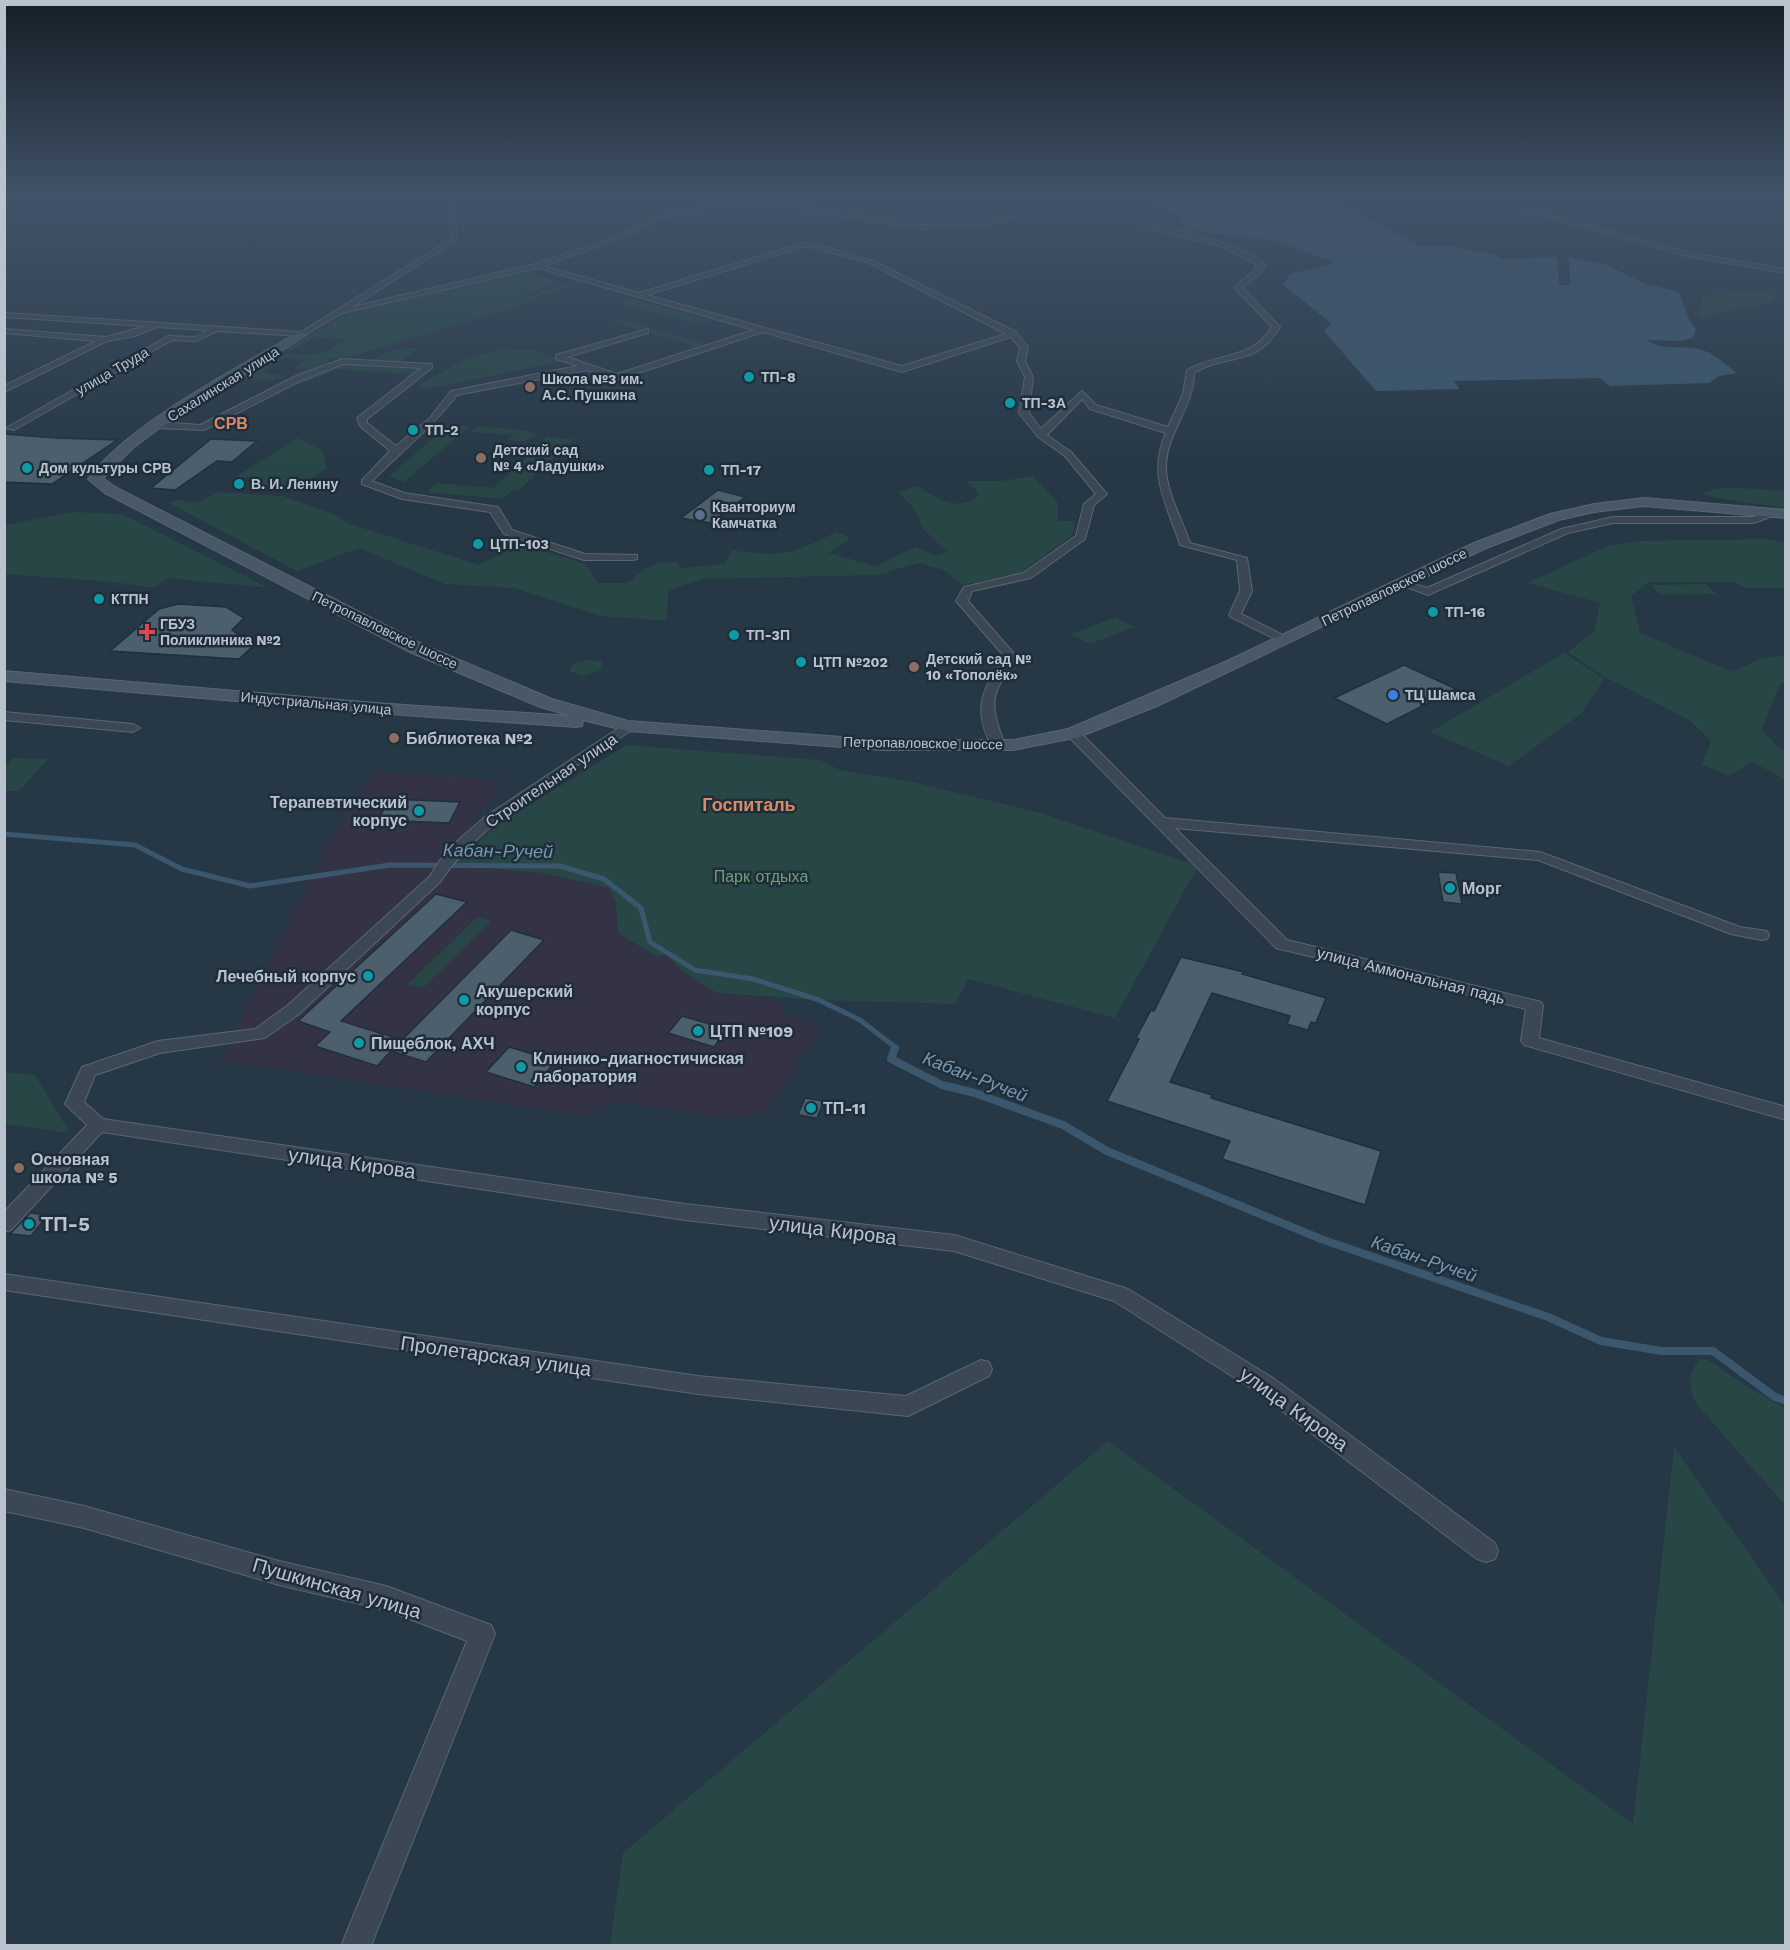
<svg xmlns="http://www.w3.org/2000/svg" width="1790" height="1950" viewBox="0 0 1790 1950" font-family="'Work Sans',sans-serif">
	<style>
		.medical { fill: #333345 }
		.green { fill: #284645 }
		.water { fill: #3b576e }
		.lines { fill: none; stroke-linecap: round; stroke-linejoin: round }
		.stream-far1 { stroke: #3b576e; stroke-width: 5 }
		.stream { stroke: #3b576e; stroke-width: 8 }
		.building { fill: #4c5f6d; stroke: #212f3c; stroke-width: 1.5 }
		.street-casing { stroke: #596671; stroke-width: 2 }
		.secondary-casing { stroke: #596671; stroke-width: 2 }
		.street { fill: #3b4854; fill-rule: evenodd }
		.secondary { fill: #485867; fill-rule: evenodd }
		.culture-dot { fill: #0f9aa8; stroke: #1f2d3a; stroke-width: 2 }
		.education-dot { fill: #8d6e63; stroke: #1f2d3a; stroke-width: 2 }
		.service-dot { fill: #5c6f8a; stroke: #1f2d3a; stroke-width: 2 }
		.health-dot { fill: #e0444e; stroke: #1f2d3a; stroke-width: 2 }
		.shop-dot { fill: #3f7fe0; stroke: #1f2d3a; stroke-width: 2 }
		.labels { text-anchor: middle; stroke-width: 5; stroke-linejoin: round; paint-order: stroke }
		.far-street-label { font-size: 14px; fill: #b8c3cd; stroke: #1f2d3a }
		.far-poi-label { font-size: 14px; font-weight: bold; fill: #b8c3cd; stroke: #1f2d3a; text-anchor: start }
		.far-quarter-label { font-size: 16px; font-weight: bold; fill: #dc8a65; stroke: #1f2d3a }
		.poi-label { font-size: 16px; font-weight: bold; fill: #b8c3cd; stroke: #1f2d3a; text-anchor: start }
		.street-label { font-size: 16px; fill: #b8c3cd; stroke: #1f2d3a }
		.park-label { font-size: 16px; fill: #6ea073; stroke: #1f2d3a }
		.neighbourhood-label { font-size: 18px; font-weight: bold; fill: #dc8a65; stroke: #1f2d3a }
		.water-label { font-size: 18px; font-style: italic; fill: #7797b2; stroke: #1f2d3a }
		.near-street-label { font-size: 20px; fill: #b8c3cd; stroke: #1f2d3a }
		.near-poi-label { font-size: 20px; font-weight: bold; fill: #b8c3cd; stroke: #1f2d3a; text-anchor: start }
	</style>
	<rect width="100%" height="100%" fill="#263745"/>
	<!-- medical -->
	<path class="medical" d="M 373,772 L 504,780 L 470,825 L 453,865 L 543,873 L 609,888 L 616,903 L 618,933 L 656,957 L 665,954 L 717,993 L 779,1000 L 785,1014 L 821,1027 L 771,1106 L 752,1115 L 726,1118 L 614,1101 L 585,1116 L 220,1060 L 328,843 Z"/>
	<!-- green -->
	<path class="green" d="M 523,271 L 557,281 L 517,299 L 575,282 L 583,284 C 563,290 540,293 523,305 L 349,357 L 328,359 L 329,362 L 297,378 L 290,377 L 306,369 L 294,368 L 304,360 L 284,358 L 261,373 L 285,376 L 280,379 L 234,380 L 278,352 L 305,355 L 325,352 L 346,340 L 315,337 L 291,350 L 285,350 L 351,311 Z
		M 1773,292 L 1773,302 L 1721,312 L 1701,320 L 1698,312 L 1703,295 Z
		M 629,298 L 711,320 L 698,324 L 616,302 Z
		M 619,319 L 706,344 L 695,347 L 611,321 Z
		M 403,348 L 420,348 L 400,362 L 372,360 L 385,353 Z
		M 507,349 L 532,350 L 563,361 L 427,389 L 419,385 L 469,357 Z
		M 343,364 L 414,369 L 417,372 L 405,377 L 408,374 L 337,369 L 307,382 L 292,383 L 330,366 Z
		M 449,425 L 470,426 L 404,482 L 389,476 Z
		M 478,426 L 529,431 L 537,436 L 525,441 L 508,440 L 513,435 L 472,432 Z
		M 547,437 L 574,439 L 518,491 L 512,490 L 503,499 L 427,492 L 437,483 L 493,488 Z
		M 298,438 L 322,450 L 327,468 L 293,491 L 254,488 L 264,479 L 235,477 Z
		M 1032,476 L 1058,503 L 1058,521 L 1076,521 L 1072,536 L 1019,573 L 963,585 L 944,570 L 919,563 L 877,575 L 703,579 L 669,590 L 666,621 L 601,616 L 514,588 L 445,584 L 359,548 L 297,571 L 169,503 L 177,500 L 197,502 L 220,492 L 283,496 L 339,516 L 344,522 L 479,565 L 522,544 L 585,564 L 598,583 L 628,583 C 647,566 652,561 678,562 L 681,568 L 725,564 L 732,550 C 782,558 792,554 836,532 L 851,538 L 829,553 L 875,566 L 916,547 L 936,556 L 947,552 L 922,528 L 915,510 L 898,492 L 918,486 C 938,500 959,513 980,494 L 966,481 L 1002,481 Z
		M 1726,487 L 1785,491 L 1785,508 L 1722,499 L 1699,493 Z
		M 74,512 L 122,514 L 269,588 L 168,578 L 154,588 L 114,582 L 5,574 L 5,525 Z
		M 1763,539 L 1785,542 L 1785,588 L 1746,588 L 1734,582 L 1649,582 L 1631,596 L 1640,633 L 1733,672 L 1762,658 L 1785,655 L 1785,681 L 1780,684 L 1762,729 L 1777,747 L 1785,751 L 1785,779 L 1752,762 L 1729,776 L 1702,765 L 1711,741 L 1689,720 L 1607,678 L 1568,652 L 1594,631 L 1600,603 L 1527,583 L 1610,545 L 1639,541 Z
		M 1706,584 L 1716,594 L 1661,595 L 1651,585 Z
		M 1116,617 L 1134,627 L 1090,644 L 1071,634 Z
		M 1564,653 L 1604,679 L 1581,714 L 1509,766 L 1430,732 Z
		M 589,659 L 602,662 L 602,670 L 582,676 L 569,671 L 574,663 Z
		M 627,745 L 820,760 L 842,771 L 904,780 L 1041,813 L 1198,866 L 1115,1018 L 968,979 L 956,1004 L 819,1000 L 717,993 L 685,973 L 665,954 L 657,957 L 618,933 L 616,904 L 609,888 L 543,873 L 453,865 L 498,824 Z
		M 12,758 L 48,759 L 19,791 L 5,791 L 5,767 Z
		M 477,917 L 491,921 L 423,988 L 408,984 Z
		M 5,1072 L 35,1075 L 70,1133 L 5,1124 Z
		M 1699,1359 L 1707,1359 L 1748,1387 L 1785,1408 L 1785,1505 L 1696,1404 C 1689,1386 1687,1376 1699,1359 Z
		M 1108,1441 L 1633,1824 L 1674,1447 L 1785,1605 L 1785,1945 L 610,1945 L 623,1853 Z"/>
	<!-- water -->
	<path class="water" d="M 1149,197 L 1338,197 L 1335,198 L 1342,205 L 1420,246 L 1449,246 L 1493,254 L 1502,259 L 1557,257 L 1559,285 L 1570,285 L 1569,258 L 1605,264 L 1643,283 L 1679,292 L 1689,319 L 1696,330 L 1693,338 L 1681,341 L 1647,340 C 1662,352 1684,344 1702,350 C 1716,354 1726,365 1737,373 L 1719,376 L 1709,383 L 1610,386 L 1600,378 L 1453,381 L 1460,389 L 1376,391 L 1324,331 L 1331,323 L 1283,285 L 1290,274 L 1336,263 L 1276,241 L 1185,229 L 1181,218 Z"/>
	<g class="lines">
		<!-- stream-far1 -->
		<path class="stream-far1" d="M 4,834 L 135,845 L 182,869 L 250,886 L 390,865 L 560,866 L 604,879 L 641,908 L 650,942 L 695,970 L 753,979 L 819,1000 L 860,1020 L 895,1047 L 894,1049"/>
		<!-- stream -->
		<path class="stream" d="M 895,1048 L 891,1059 L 942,1085 L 975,1093 L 1063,1125 L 1107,1151 L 1321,1239 L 1548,1317 L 1601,1341 L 1661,1351 L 1713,1351 L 1775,1397 L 1786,1401"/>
	</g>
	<!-- building -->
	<path class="building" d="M 4,434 L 57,438 L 117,440 L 52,484 L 4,482 Z
		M 211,439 L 257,441 L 232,462 L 217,461 L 175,490 L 151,488 Z
		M 718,490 L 745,497 L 711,523 L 681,518 Z
		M 178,604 L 226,607 L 244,618 L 232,630 L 253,646 L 239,659 L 110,651 L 159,609 Z
		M 1404,665 L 1456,689 L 1387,724 L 1334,698 Z
		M 390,799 L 460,802 L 449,823 L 378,820 Z
		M 1438,872 L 1456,873 L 1462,904 L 1443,902 Z
		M 436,894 L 467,902 L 341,1021 L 402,1040 L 511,930 L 544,940 L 426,1062 L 391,1051 L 377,1066 L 315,1046 L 330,1032 L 298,1021 Z
		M 1181,957 L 1244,972 L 1242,974 L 1326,998 L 1316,1023 L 1311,1022 L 1308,1030 L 1287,1024 L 1290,1016 L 1212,993 L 1170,1082 L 1212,1095 L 1211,1098 L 1381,1151 L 1365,1205 L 1222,1159 L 1230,1141 L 1107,1101 L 1139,1039 L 1136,1038 L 1151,1010 L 1154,1011 Z
		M 682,1016 L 727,1029 L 714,1047 L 668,1033 Z
		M 509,1047 L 556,1061 L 534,1087 L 486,1072 Z
		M 805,1098 L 824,1101 L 817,1118 L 798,1115 Z
		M 30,1213 L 48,1215 L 31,1236 L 10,1234 Z"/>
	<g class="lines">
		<defs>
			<path id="street" d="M 449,197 L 455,197 L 456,241 L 352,307 L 535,264 L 621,235 L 657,216 L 715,203 L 772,201 L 922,225 L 982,223 L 1013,216 L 1013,218 L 982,227 L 922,229 L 772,205 L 715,207 L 661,218 L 625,237 L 544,266 L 639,293 L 806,242 L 871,260 L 1016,332 L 1028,347 L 1025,361 L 1033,377 L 1029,413 L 1041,429 L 1082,391 L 1096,405 L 1168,427 L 1183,394 L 1187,370 C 1218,352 1251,361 1272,327 L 1234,287 L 1253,272 L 1257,265 L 1218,245 L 1143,228 L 1143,226 C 1174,225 1241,244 1265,264 L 1259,275 L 1242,287 L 1280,327 C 1256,368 1229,352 1194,373 C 1194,407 1166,433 1166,467 C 1166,492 1182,519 1190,543 L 1247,558 L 1252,591 L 1241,614 L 1293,640 L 1283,643 L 1231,617 L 1229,615 L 1240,591 L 1237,560 L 1180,545 C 1167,504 1147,475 1166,433 L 1090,409 L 1082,399 L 1047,435 L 1071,452 L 1107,494 L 1094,505 L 1085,539 L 1031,578 L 972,591 L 968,601 L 1017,657 C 991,695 988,701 1005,745 L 998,749 L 993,748 C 971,710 982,689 1005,657 L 956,601 L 964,587 L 1023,573 L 1076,536 L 1084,504 L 1096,494 L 1065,456 L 1038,437 L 1019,413 L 1025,377 L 1017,361 L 1020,347 L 1011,337 L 902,372 L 763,332 L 617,380 L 587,370 L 457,395 C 432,427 401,452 372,481 L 404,493 L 498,507 L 512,530 L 585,554 L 637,555 L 637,559 L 633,560 L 584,560 L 504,534 L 490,512 L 402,499 L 362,484 L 362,480 L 390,451 L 360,426 L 357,418 L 421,368 L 343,364 L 300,381 L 204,430 L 158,428 L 153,425 L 158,422 L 200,425 L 294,377 L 342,359 L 432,364 L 432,368 L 367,419 L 367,423 L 396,446 L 429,419 L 451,391 L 578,366 L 556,359 L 556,355 L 648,329 L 648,333 L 567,357 L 617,374 L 754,330 L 537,268 L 342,313 L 303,336 L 217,331 L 196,341 L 172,340 L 14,430 L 6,428 L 168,336 L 195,337 L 207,330 L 157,327 L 135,336 L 107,341 L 4,392 L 4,386 L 96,341 L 4,333 L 4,329 L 106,337 L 146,326 L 4,317 L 4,313 L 301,332 L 451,239 ZM 806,246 L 867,262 L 1006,334 L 902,366 L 647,295 Z
				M 1517,206 L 1691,253 L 1786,269 L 1786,273 L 1691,257 L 1515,209 Z
				M 1771,510 L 1776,513 L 1775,515 L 1754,523 L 1613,523 L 1568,533 L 1428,595 L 1396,583 L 1402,580 L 1427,588 L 1561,529 L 1613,517 L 1753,517 Z
				M 4,712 L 133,724 L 140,728 L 133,732 L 4,720 Z
				M 628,722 L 635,726 L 633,729 C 568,773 484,817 440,882 L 299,1014 L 265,1038 L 160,1053 L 95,1075 L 84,1102 L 103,1119 L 685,1204 L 954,1235 L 1128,1289 L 1273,1378 L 1495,1543 L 1498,1551 L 1495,1559 L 1486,1562 L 1477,1559 L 1257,1392 L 1114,1301 L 954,1251 L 685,1220 L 102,1132 L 11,1230 L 4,1232 L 4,1212 L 87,1125 L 65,1104 L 82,1067 L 158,1041 L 255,1029 L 287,1006 L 429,877 L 447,850 L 486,816 Z
				M 1073,729 L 1078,730 L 1165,818 L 1540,852 L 1740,927 L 1767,931 L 1769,935 L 1767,939 L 1761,940 L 1731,934 L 1538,860 L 1175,828 L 1287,940 L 1541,1002 L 1543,1006 L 1539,1038 L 1786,1107 L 1786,1120 L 1524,1045 L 1521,1041 L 1526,1009 L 1276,948 L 1068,736 L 1066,733 Z
				M 4,1274 L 698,1376 L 906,1396 L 981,1360 L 989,1362 L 992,1369 L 989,1376 L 908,1416 L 698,1394 L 4,1290 Z
				M 4,1489 L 84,1506 L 279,1561 L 386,1586 L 491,1625 L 495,1634 L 371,1946 L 341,1946 L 467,1641 L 386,1610 L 279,1585 L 84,1528 L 4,1511 Z"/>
			<path id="secondary" d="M 299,332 L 308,334 L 161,427 L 133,448 L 103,478 L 115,487 L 424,645 L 552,699 L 628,721 L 882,740 L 1013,740 L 1068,729 L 1225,662 L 1474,543 L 1550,514 L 1594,504 L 1644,498 L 1786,510 L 1786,518 L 1644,506 L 1594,512 L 1559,520 L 1484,549 L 1157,706 L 1079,737 L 1013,750 L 882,750 L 628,731 L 583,720 L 582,726 L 576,727 L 375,713 L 4,681 L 4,671 L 375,703 L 571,716 L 540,707 L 412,653 L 105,493 L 88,479 C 128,424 239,367 299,332 Z"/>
		</defs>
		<!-- street casing -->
		<use href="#street" class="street-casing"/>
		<!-- secondary casing -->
		<use href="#secondary" class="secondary-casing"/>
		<!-- street -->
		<use href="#street" class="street"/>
		<!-- secondary -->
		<use href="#secondary" class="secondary"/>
	</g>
	<!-- sky -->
	<linearGradient id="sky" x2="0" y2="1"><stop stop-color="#151e26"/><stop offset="0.42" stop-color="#415368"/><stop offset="1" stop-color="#415368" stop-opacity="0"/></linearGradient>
	<rect width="1790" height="470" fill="url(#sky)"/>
	<!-- markers -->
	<g class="culture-dot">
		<circle cx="749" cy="377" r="6"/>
		<circle cx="1010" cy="403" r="6"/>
		<circle cx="413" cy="430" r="6"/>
		<circle cx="27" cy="468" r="6"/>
		<circle cx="709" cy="470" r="6"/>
		<circle cx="239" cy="484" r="6"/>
		<circle cx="478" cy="544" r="6"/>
		<circle cx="99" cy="599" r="6"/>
		<circle cx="1433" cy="612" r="6"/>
		<circle cx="734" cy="635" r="6"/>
		<circle cx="801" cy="662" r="6"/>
		<circle cx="419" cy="811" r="6"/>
		<circle cx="1450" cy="888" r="6"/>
		<circle cx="368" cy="976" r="6"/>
		<circle cx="464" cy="1000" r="6"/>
		<circle cx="698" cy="1031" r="6"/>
		<circle cx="359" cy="1043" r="6"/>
		<circle cx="521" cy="1067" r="6"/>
		<circle cx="811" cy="1108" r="6"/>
		<circle cx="29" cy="1224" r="6"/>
	</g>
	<g class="education-dot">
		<circle cx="530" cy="387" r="6"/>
		<circle cx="481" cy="458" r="6"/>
		<circle cx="914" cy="667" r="6"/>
		<circle cx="394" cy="738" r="6"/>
		<circle cx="19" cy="1168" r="6"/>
	</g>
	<circle class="service-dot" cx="700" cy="515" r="6"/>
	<path class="health-dot" d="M144 623h6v6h6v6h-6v6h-6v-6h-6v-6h6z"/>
	<circle class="shop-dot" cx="1393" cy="695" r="6"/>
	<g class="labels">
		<!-- far-street labels -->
		<g class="far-street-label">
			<text transform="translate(112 371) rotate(-30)" y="5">улица Труда</text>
			<text transform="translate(223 384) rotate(-32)" y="5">Сахалинская улица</text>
			<text transform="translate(1394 587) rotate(-26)" y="5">Петропавловское шоссе</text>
			<text transform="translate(385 630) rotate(26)" y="5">Петропавловское шоссе</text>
			<text transform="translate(316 703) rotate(5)" y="5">Индустриальная улица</text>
			<text transform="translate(923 743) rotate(1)" y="5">Петропавловское шоссе</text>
		</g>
		<!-- far-poi labels -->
		<g class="far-poi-label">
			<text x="761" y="382">ТП-8</text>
			<text x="542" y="384">Школа №3 им.<tspan x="542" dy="16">А.С. Пушкина</tspan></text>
			<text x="1022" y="408">ТП-3А</text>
			<text x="425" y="435">ТП-2</text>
			<text x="493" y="455">Детский сад<tspan x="493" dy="16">№ 4 «Ладушки»</tspan></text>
			<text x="39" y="473">Дом культуры СРВ</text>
			<text x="721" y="475">ТП-17</text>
			<text x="251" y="489">В. И. Ленину</text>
			<text x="712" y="512">Кванториум<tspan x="712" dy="16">Камчатка</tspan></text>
			<text x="490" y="549">ЦТП-103</text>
			<text x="111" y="604">КТПН</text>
			<text x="1445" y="617">ТП-16</text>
			<text x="160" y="629">ГБУЗ<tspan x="160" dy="16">Поликлиника №2</tspan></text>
			<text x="746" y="640">ТП-3П</text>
			<text x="926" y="664">Детский сад №<tspan x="926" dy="16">10 «Тополёк»</tspan></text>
			<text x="813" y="667">ЦТП №202</text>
			<text x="1405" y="700">ТЦ Шамса</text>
		</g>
		<!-- far-quarter labels -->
		<g class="far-quarter-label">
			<text x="231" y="429">СРВ</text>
		</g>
		<!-- poi labels -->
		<g class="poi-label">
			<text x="406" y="744">Библиотека №2</text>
			<text x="407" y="808" text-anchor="end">Терапевтический<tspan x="407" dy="18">корпус</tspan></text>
			<text x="1462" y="894">Морг</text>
			<text x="356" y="982" text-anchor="end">Лечебный корпус</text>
			<text x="476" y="997">Акушерский<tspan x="476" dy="18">корпус</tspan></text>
			<text x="710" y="1037">ЦТП №109</text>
			<text x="371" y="1049">Пищеблок, АХЧ</text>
			<text x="533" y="1064">Клинико-диагностичиская<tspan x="533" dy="18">лаборатория</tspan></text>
			<text x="823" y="1114">ТП-11</text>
			<text x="31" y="1165">Основная<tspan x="31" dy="18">школа № 5</tspan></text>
		</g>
		<!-- street labels -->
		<g class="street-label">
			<text transform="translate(551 780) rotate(-34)" y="6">Строительная улица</text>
			<text transform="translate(1411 975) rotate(14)" y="6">улица Аммональная падь</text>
		</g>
		<!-- park labels -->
		<g class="park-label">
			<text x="761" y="882">Парк отдыха</text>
		</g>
		<!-- neighbourhood labels -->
		<g class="neighbourhood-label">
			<text x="749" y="811">Госпиталь</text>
		</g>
		<!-- water labels -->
		<g class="water-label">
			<text transform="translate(498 851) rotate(1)" y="6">Кабан-Ручей</text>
			<text transform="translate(975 1077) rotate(21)" y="6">Кабан-Ручей</text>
			<text transform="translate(1424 1259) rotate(19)" y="6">Кабан-Ручей</text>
		</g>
		<!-- near-street labels -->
		<g class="near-street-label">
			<text transform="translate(352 1163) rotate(8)" y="7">улица Кирова</text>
			<text transform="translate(833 1230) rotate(7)" y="7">улица Кирова</text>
			<text transform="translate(496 1356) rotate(8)" y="7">Пролетарская улица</text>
			<text transform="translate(1294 1409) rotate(36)" y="7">улица Кирова</text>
			<text transform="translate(337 1588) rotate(16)" y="7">Пушкинская улица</text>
		</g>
		<!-- near-poi labels -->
		<g class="near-poi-label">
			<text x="41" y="1231">ТП-5</text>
		</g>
	</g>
	<!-- border -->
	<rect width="1790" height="1950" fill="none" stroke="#b8c3cd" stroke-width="12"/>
</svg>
